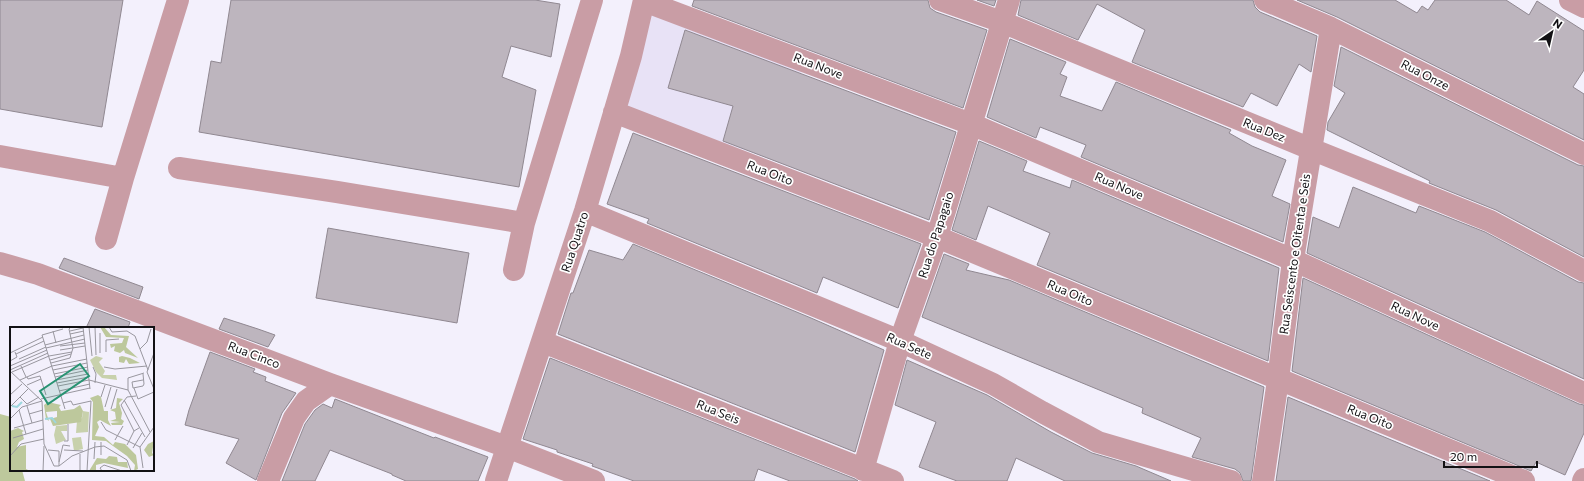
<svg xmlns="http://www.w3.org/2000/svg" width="1584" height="481" viewBox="0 0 1584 481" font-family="Commissioner,sans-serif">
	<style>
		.built { fill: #e8e2f6 }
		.forest { fill: #bdc89c }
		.building { fill: #bdb5be; stroke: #908891 }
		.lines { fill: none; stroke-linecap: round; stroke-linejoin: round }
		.minor { stroke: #c99da5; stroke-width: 22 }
		.labels { text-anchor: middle; stroke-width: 3.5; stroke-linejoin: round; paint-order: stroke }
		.street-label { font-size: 12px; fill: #121114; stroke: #fff }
		.inset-river { fill: none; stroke: #9dd7de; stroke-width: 2 }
		.inset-road { fill: none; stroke: #99979f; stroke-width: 1 }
		.view { fill: #279372; fill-opacity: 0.15; stroke: #279372; stroke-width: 2 }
		.inset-edge { fill: none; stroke: #121114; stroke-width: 2 }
	</style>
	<rect width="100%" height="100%" fill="#f3f0fc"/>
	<!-- built -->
	<path class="built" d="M 650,11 L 803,67 L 774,160 L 619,108 Z"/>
	<!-- forest -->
	<path class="forest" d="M 0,414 L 11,417 L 11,470 L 22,470 L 25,481 L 0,481 Z"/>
	<!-- building -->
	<path class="building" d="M 0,0 L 123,0 L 102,127 L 0,109 Z
		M 231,0 L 535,0 L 560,4 L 551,57 L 511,46 L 502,77 L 536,90 L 519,187 L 199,132 L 211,61 L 221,63 Z
		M 694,0 L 928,0 L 930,8 L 936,12 L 987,30 L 963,108 L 692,6 Z
		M 977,0 L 996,0 L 994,6 Z
		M 1021,0 L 1253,0 L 1255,7 L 1260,12 L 1317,36 L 1311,72 L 1299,64 L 1277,106 L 1251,93 L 1243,107 L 1132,62 L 1145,30 L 1097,4 L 1078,40 L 1018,15 Z
		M 1297,0 L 1395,0 L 1417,13 L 1422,6 L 1428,10 L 1435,0 L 1506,0 L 1529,15 L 1537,1 L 1584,31 L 1584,70 L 1573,87 L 1584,94 L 1584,140 L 1337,17 Z
		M 685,30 L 956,132 L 929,220 L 723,141 L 733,106 L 668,88 Z
		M 1010,39 L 1066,62 L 1060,74 L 1067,77 L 1060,96 L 1102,111 L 1116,82 L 1231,130 L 1229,133 L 1252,146 L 1286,160 L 1272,196 L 1290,204 L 1283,242 L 1081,157 L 1086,145 L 1040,127 L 1036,138 L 987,117 Z
		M 1341,47 L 1578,165 L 1584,166 L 1584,257 L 1496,210 L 1429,183 L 1430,181 L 1327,130 L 1328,122 L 1345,93 L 1334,86 Z
		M 633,133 L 921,244 L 898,308 L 823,277 L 817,293 L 647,223 L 649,219 L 607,204 Z
		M 979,141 L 1027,161 L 1023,171 L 1070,188 L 1072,180 L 1279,268 L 1268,361 L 1037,265 L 1050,233 L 988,206 L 976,240 L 952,230 Z
		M 1353,187 L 1416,213 L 1419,206 L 1485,232 L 1578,282 L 1584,283 L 1584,379 L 1307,253 L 1313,217 L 1339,228 Z
		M 328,228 L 469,253 L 457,323 L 316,298 Z
		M 633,244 L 811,318 L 884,350 L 855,452 L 558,334 L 571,293 L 573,293 L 589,250 L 623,260 Z
		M 944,254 L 969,264 L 966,270 L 1009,280 L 1264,387 L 1251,481 L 1243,481 L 1240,473 L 1235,469 L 1192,457 L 1201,438 L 1142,413 L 1143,408 L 922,317 Z
		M 64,258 L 143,287 L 139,299 L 59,268 Z
		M 1303,278 L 1579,404 L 1584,405 L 1584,433 L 1565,475 L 1536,462 L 1531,471 L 1292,371 Z
		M 95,309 L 130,322 L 128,328 L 86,328 Z
		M 224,318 L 258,329 L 275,335 L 268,347 L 219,329 Z
		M 210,352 L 255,369 L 253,372 L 266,377 L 265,381 L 296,393 L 282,413 L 256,480 L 226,463 L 239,439 L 185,425 L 189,410 Z
		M 550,358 L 855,479 L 858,481 L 790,481 L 758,469 L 754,481 L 634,481 L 592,466 L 593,464 L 557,452 L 557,450 L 523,439 Z
		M 907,360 L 987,395 L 1051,432 L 1092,453 L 1136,466 L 1171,481 L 1065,481 L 1016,458 L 1007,481 L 957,481 L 919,467 L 936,422 L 895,405 Z
		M 1288,397 L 1490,481 L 1276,481 Z
		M 335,399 L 434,438 L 435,437 L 488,457 L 478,481 L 406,481 L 392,475 L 392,474 L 330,450 L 315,481 L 282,481 L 305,424 L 315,410 L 323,404 L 332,408 Z"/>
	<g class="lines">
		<!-- minor -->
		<path class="minor" d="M 940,0 L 1002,22 L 1311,149 L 1490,221 L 1584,271
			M 1265,0 L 1331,28 L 1584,154
			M 1570,0 L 1584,7
			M 644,1 L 971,124 L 1293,260 L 1584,393
			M 614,112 L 937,237 L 1524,481
			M 0,156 L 123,178
			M 179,168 L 337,192 L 524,223
			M 585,211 L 900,341 L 993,384 L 1042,412 L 1098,442 L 1231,481
			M 106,239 L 123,178 L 178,0
			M 0,263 L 38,274 L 330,384 L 507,447 L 594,481
			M 514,270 L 524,223 L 592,0
			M 543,342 L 893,481
			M 863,470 L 900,341 L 937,237 L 1009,0
			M 268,481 L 294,418 L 306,401 L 330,384
			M 496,481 L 585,211 L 631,56 L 644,0
			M 1263,481 L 1278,380 L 1293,260 L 1331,28
			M 1583,481 L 1584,479"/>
	</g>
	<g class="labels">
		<!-- street labels -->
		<g class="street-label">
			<text transform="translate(818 66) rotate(21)" y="4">Rua Nove</text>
			<text transform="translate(1425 75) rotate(27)" y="4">Rua Onze</text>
			<text transform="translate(1264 130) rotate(22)" y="4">Rua Dez</text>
			<text transform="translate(770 173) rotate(21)" y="4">Rua Oito</text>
			<text transform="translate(1119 186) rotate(23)" y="4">Rua Nove</text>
			<text transform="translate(936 235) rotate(-72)" y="4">Rua do Papagaio</text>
			<text transform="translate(575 242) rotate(-72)" y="4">Rua Quatro</text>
			<text transform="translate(1295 254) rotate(-82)" y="4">Rua Seiscento e Oitenta e Seis</text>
			<text transform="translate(1070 293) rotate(23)" y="4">Rua Oito</text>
			<text transform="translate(1415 316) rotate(25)" y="4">Rua Nove</text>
			<text transform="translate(909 346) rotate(24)" y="4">Rua Sete</text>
			<text transform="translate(254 355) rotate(21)" y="4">Rua Cinco</text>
			<text transform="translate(718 412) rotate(22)" y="4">Rua Seis</text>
			<text transform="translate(1370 417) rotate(22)" y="4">Rua Oito</text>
		</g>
	</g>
	<!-- overview -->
	<g transform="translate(10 327)">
		<rect width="144" height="144" fill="#f3f0fc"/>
		<path d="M 86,29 L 93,31 L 89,35 L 95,44 L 93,48 L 106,48 L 107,53 L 92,51 L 86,45 L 80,33 ZM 73,84 L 79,85 L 78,105 L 66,106 L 67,94 L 72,91 ZM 57,98 L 57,104 L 51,104 L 56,113 L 46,117 L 44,108 L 46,99 ZM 71,110 L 73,122 L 64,124 L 62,111 Z" fill="#c8d1ac"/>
		<path d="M 90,0 L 94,0 L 101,8 L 119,9 L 116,20 L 128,31 L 115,26 L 114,23 L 110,26 L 104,24 L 105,19 L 101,21 L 100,17 L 112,16 L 114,11 L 96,10 ZM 112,29 L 120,31 L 130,36 L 119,37 L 116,32 L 114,36 L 109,35 L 109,30 ZM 88,68 L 91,70 L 94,84 L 98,84 L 98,93 L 101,99 L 90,93 L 87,95 L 89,100 L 85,109 L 94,110 L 103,118 L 105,115 L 115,117 L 126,128 L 128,142 L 124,144 L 125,138 L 117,129 L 96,114 L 82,113 L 83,75 L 80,71 ZM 107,71 L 113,72 L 109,76 L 112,86 L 111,92 L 114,94 L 112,98 L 102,98 L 101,96 L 110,95 L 100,94 L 106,92 L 105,85 L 100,83 L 106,81 ZM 38,75 L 51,78 L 49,80 L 51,84 L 64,82 L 70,78 L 73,84 L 71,95 L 43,99 L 40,92 L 47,90 L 47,84 L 36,85 L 39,94 L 36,92 L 34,78 ZM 8,101 L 14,104 L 12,105 L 14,112 L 9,115 L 7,120 L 16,118 L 16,142 L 20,144 L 0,144 L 0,104 ZM 144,114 L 142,126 L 144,128 L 139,130 L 134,123 L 138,117 ZM 99,129 L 107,130 L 108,135 L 117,135 L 118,141 L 94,136 L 86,138 L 86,144 L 79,144 L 87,131 L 96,132 Z" fill="#bdc89c"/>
		<path class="inset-river" d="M 2,79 L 7,80 L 12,75M 35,92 L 42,91 L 46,96"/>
		<path class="inset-road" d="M 73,0 L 80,62M 79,0 L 82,29M 85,0 L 86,28M 99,0 L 102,5 L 117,4 L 125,9 L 138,43M 53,2 L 32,8 L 55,82M 43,4 L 46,16M 60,4 L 73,1M 90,6 L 90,26M 60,7 L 74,4M 35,18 L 74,8M 50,19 L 75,16M 36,21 L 75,12M 130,22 L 137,15 L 141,2M 50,23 L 75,19M 96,25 L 96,13 L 109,12M 0,26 L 33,10M 144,26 L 137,45 L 144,62M 6,27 L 34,14M 9,32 L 36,20M 40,33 L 61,27M 0,34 L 7,30 L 5,25M 41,36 L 60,31 L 63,21 L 59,2 L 61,0M 0,39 L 37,23M 11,39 L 16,50M 42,39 L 77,32M 83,40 L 86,47 L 85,56M 94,40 L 105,42 L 137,39M 0,43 L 38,26M 43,43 L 77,36M 0,44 L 32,74 L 34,117 L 44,139 L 49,139 L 62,129 L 85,120 L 94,119 L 117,133 L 121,144M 2,45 L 39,29 L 62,25M 44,47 L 78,40M 133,47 L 134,57 L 133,59 L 123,61 L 122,55 L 133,53M 17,50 L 18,52 L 30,49 L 36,68M 45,50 L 78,43M 10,53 L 42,39M 46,53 L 78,47M 79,53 L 118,63 L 140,105M 47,56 L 79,50M 17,58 L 31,52M 48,59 L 79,53M 124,61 L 128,72 L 144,65M 118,63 L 118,51 L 134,46M 49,64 L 80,57M 0,68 L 12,57M 10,70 L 17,77 L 29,70M 91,70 L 95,58M 31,72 L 80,61M 114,73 L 135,110M 53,76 L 61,74 L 63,78 L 81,74 L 77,144M 17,79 L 22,96M 0,80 L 18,62M 95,80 L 101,60M 101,82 L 107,62M 9,83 L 16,107M 19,87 L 33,83M 1,91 L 12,80 L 32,74M 91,95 L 96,103 L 130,120M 4,101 L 33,93M 124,104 L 111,78 L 117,70 L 126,69M 3,111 L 33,102M 105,113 L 113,99M 54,114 L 58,114 L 58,97M 117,118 L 124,104 L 129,101M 123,121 L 132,106M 38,123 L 49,124 L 49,139M 54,123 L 73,124M 91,128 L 91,115M 0,129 L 11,117 L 34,112M 84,132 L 85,115M 49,135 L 53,118 L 60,119M 133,141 L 130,120 L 144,100M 33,144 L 34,119M 70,144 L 70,127M 92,144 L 90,141 L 94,138 L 112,144"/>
		<path class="view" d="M 70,37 L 79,49 L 38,77 L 30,64 Z"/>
		<rect width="144" height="144" class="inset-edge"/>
	</g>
	<!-- north arrow -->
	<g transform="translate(1552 32) rotate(34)" stroke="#ffffff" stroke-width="3" paint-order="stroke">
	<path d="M0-3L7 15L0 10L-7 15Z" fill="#121114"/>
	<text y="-6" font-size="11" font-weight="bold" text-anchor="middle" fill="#121114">N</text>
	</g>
	<!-- scale -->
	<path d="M1444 461v6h93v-6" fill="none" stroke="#121114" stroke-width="2"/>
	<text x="1450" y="461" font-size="12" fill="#121114" stroke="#ffffff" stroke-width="3" paint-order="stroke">20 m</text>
</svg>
